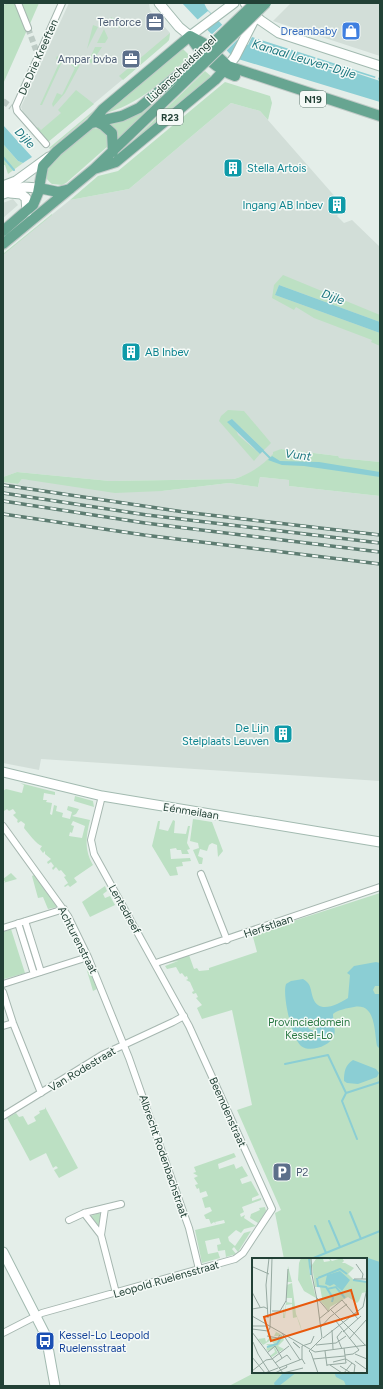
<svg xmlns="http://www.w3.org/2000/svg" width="383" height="1389" viewBox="0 0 383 1389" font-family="Figtree,sans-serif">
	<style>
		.built { fill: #d2ded8 }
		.green { fill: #bce0c3; fill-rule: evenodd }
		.water { fill: #8bced4; fill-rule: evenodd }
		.pier { fill: #e4eee9 }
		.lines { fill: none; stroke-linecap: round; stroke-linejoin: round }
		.stream { stroke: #8bced4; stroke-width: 2 }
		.street-tunnel { stroke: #bdcbc5; stroke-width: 6; stroke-dasharray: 6 3; stroke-linecap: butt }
		.street-casing { stroke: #a6b7b0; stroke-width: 8 }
		.secondary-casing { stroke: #a2bab0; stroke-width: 11 }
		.primary-casing { stroke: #c1cac7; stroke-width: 12 }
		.street { stroke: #fff; stroke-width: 6 }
		.secondary { stroke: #fff; stroke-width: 9 }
		.primary { stroke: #67a591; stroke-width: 10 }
		.rail-casing { stroke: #5d7c71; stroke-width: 3.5 }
		.rail { stroke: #f5faf7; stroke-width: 2; stroke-dasharray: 6; stroke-linecap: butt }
		.primary-bridge-casing { stroke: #c1cac7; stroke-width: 12; stroke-linecap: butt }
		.primary-bridge { stroke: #67a591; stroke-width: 10 }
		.labels { text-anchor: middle; stroke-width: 3; stroke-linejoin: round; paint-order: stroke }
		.shield { fill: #f5faf7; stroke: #617870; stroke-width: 1 }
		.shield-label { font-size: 10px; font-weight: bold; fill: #224136 }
		.service-label { font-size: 11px; fill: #4e5e75; stroke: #f5faf7; text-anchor: end }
		.shop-label { font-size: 11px; fill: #366cbe; stroke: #f5faf7; text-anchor: end }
		.street-label { font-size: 11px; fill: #224136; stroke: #f5faf7 }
		.culture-label { font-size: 11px; fill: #0d838f; stroke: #f5faf7; text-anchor: start }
		.park-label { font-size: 11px; fill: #2b7944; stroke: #f5faf7 }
		.transit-label { font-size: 11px; fill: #164399; stroke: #f5faf7; text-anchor: start }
		.water-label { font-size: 12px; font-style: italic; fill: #1a767f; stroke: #f5faf7 }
		.inset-river { fill: none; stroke: #8bced4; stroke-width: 2 }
		.inset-road { fill: none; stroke: #96a9a1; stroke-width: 1 }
		.view { fill: #e8590c; fill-opacity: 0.15; stroke: #e8590c; stroke-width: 2 }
		.inset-edge { fill: none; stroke: #224136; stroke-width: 2 }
	</style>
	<rect width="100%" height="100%" fill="#e4eee9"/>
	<!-- built -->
	<path class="built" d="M 69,3 L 149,3 L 150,10 L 170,33 L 169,40 L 166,43 L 48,142 L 23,112 L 21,107 Z
		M 291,3 L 380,3 L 380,56 L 273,21 Z
		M 231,103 L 260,111 L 345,208 L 337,216 L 344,223 L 352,220 L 380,247 L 380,462 L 338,458 L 338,456 L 281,449 L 257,469 L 246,475 L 234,479 L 110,481 L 17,472 L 3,477 L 3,254 L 70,200 L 129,189 Z
		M 13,199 L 18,205 L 3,218 L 3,203 Z
		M 260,477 L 289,480 L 289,486 L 380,496 L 380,781 L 41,759 L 39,770 L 3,763 L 3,482 L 18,484 L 22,479 L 162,491 L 229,483 L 258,487 Z"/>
	<!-- green -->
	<path class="green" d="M 9,3 L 16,3 L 27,30 L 3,84 L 3,5 Z
		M 21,3 L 39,3 L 29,26 Z
		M 111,17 L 122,24 L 120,28 L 117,25 L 114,29 L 110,20 Z
		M 93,25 L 98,27 L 87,49 Z
		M 104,29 L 108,38 L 105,43 L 97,43 Z
		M 170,33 L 169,40 L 166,43 L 123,80 L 119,76 Z
		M 171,46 L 172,47 L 50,149 L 49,148 Z
		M 95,47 L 102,47 L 96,56 L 99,58 L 95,64 L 88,62 Z
		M 181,47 L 189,55 L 187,59 C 159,83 139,105 102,114 Z
		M 57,56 L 68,61 L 66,63 L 62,62 L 42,105 L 40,105 L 60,61 L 56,59 Z
		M 73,61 L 80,65 L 65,93 L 53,107 L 52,104 L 57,93 L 62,95 L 75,68 L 71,65 Z
		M 205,71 L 212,77 L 125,151 L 108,162 L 120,150 L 121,152 L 124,149 Z
		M 187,73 L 118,142 L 116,131 L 109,124 L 144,110 Z
		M 225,82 L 270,96 L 272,103 L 268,120 L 260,111 L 231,103 L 129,189 L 70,200 L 98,176 L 118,171 Z
		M 76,90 L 94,104 L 48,142 L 37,128 L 38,127 L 41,130 L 61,113 L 58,110 Z
		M 93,128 L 103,129 L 109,137 L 108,146 L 66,183 L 62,185 L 52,184 C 48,181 44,177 46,171 C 50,160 82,134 93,128 Z
		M 3,144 L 18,161 L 23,163 L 8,174 L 5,165 L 3,165 Z
		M 52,214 L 52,215 L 3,255 L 3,254 Z
		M 283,275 L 380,315 L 380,322 L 279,285 L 275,295 L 380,333 L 380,346 L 371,342 L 372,340 L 314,318 L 296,307 L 294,310 L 272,298 L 274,285 Z
		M 228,410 L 244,411 L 271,443 L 264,450 L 232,419 L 238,435 L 260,454 L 254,461 L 219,421 L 221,416 Z
		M 281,449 L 338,456 L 339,458 L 380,462 L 380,496 L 289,486 L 289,480 L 260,477 L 258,487 L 229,483 L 162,491 L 115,493 L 22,479 L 18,484 L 3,482 L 3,477 L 17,472 L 110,481 L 234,479 C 250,474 262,466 273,454 L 273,452 Z
		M 20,783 L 55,792 L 55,795 L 44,793 L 43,800 L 47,800 L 46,802 L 52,803 L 50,814 L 52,815 L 54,805 L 57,806 L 56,811 L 63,813 L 62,817 L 70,819 L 72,812 L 67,810 L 68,806 L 79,809 L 76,814 L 72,816 L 90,820 C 86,836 84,850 93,865 L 74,878 L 77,882 L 70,887 L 68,885 L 65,887 L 64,886 L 68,883 L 64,877 L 66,876 L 61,870 L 59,871 L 56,867 L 53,870 L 52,868 L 54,866 L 51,862 L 48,864 L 47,862 L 51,859 L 45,854 L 45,851 L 43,853 L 40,849 L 42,846 C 36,844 29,834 24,828 L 25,824 L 21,821 L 18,823 L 17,821 L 18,820 L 13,815 L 16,813 L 13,809 L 9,811 L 7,809 L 4,811 L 3,810 L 3,791 L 6,789 L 22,793 L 24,785 ZM 73,821 L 85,826 L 82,838 L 69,836 L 70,832 L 72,833 L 74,826 L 71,825 Z
		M 75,796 L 93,801 L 94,807 L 74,801 Z
		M 193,819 L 212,822 L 223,851 L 218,857 L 217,845 L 212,843 L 209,845 L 207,851 L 200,849 L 198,856 L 203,858 L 202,864 L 199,864 L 193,850 L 199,848 L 198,843 L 190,841 Z
		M 173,820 L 175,821 L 174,833 L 186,834 L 188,826 L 190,826 L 187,843 L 190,849 L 187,850 L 189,854 L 182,854 L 181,850 L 177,850 L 176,848 L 170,849 L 171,859 L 190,858 L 191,861 L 182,862 L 183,866 L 176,867 L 178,875 L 170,876 L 152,846 L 158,821 L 160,821 L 159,829 L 168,831 Z
		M 11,873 L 17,879 L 3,883 L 5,882 L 3,879 Z
		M 34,875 L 57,907 L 48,909 L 43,897 L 38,898 L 32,876 Z
		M 105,886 L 107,891 L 103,894 L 105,898 L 110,896 L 115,905 L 90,917 L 82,902 Z
		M 380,893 L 380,1386 L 229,1386 L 256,1372 L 366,1372 L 366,1259 L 284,1259 L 275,1213 L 281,1210 L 237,1110 L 252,1105 L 232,1010 L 202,1019 L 197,1008 L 202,1005 L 196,998 L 198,997 L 196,993 L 193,994 L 192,992 L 194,991 L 190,982 L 186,980 L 188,979 L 187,976 L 185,977 L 182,973 L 180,974 L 176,967 L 167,969 L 165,966 L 178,961 L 167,963 L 189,955 L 194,969 L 197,968 L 199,971 L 209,970 L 209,968 L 257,952 L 253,937 L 257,935 L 287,923 Z
		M 11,929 L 25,973 L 4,979 L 3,932 Z
		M 85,964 L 87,964 L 97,989 L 93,991 Z
		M 45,1107 L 78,1168 L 59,1178 L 54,1170 L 58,1168 L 56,1166 L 53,1168 L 46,1153 L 30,1161 L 7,1118 L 16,1113 L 19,1117 L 23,1116 L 28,1125 L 36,1121 L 34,1117 L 40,1113 L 39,1111 L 45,1109 Z
		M 234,1153 L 236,1157 L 218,1164 L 219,1169 L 234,1164 L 236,1169 L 242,1166 L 248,1176 L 240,1179 L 242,1184 L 251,1181 L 259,1195 L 252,1198 L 252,1201 L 261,1198 L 261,1200 L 242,1207 L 244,1212 L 240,1214 L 241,1217 L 245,1215 L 244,1218 L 256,1226 L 244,1229 L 241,1233 L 236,1230 L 228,1237 L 229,1241 L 235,1246 L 244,1233 L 251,1231 L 238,1252 L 234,1247 L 232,1249 L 236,1254 L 226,1257 L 225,1250 L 218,1251 L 217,1245 L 221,1244 L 219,1238 L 205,1241 L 208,1254 L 218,1252 L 220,1258 L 202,1263 L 195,1230 L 225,1223 L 224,1220 L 215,1222 L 216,1224 L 214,1222 L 211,1224 L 209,1219 L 206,1219 L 204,1215 L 212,1211 L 210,1207 L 205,1208 L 202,1198 L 208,1196 L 206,1191 L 200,1193 L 199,1188 L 197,1189 L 195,1185 L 198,1184 L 194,1178 L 198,1176 L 193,1173 L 196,1172 L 194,1167 Z
		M 265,1207 L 266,1211 L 258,1223 L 250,1218 L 251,1214 L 260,1210 L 259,1208 Z
		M 99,1213 L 101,1215 L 99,1226 L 91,1216 Z"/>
	<!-- water -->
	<path class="water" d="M 182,3 L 204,3 L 207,9 L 236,39 L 248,45 L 252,37 L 380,78 L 380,102 L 238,59 L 231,55 Z
		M 3,125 L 32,157 L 23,163 L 18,161 L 3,144 Z
		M 279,285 L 380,322 L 380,333 L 275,295 Z
		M 232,419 L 264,450 L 260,454 L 227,422 Z
		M 272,456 L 280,461 L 319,462 L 380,472 L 380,477 L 304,466 L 282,465 L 268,460 Z
		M 376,962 L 380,963 L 380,986 L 375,986 L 373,990 L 375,994 L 380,994 L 380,1049 L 377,1046 C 374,1031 376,1003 354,1007 C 347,1008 338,1010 333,1014 C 333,1021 336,1028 334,1036 C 330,1046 310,1053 301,1046 C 292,1038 282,995 286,984 L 291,981 L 303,979 C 312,984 310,990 313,998 C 319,1015 338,1004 348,998 L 350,975 L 347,973 L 354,966 ZM 311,1020 L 315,1020 L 318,1024 L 318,1027 L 314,1031 L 309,1029 L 307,1026 Z
		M 353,1060 L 376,1069 L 379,1073 L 377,1077 L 358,1084 L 347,1083 L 344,1081 C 344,1072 345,1065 353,1060 Z
		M 347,1257 L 365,1257 L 380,1262 L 380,1386 L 346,1386 L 344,1381 L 336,1377 L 334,1372 L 366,1372 L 366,1259 L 341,1259 Z
		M 284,1372 L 297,1372 L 279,1386 L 275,1386 L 274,1383 Z"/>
	<!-- pier -->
	<path class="pier" d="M 208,11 L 216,19 L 205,28 L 197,20 Z
		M 223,24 L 239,38 L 225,52 L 210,36 Z
		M 304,56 L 315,59 L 316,56 L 318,56 L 317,60 L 375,78 L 376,75 L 379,76 L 378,79 L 380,81 Z"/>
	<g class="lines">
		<!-- stream -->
		<path class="stream" d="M 3,157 L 14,170
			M 261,449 L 271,459
			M 285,1064 L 328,1055 L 346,1093 L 380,1082
			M 346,1093 L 342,1101 L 357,1139
			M 350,1212 L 361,1239
			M 329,1221 L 340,1247
			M 315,1226 L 326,1253
			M 311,1259 L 380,1231"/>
		<!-- street-tunnel -->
		<path class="street-tunnel" d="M 28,28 L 36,50
			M 3,101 L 11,107"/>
		<defs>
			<path id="street" d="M 18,3 L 28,28
				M 46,144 L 17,111 L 16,106 L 62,3
				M 3,826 L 68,916 L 88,957 L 129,1058 L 155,1132 L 189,1228 L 199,1269
				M 201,874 L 227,940
				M 25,921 L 41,972
				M 18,923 L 34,974
				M 3,928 L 64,909
				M 156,963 L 380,887
				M 3,984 L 88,957
				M 3,992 L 13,1023 L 41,1093
				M 3,1026 L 13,1023
				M 3,1116 L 102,1055 L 173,1022 L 184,1016
				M 105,1208 L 101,1235 L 116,1293
				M 84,1213 L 101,1235
				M 69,1220 L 84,1213 L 121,1204
				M 3,1333 L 42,1313 L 235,1259 L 243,1253 L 272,1209 L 189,1026 L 94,854 L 91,840 L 102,796"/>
			<path id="secondary" d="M 159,3 L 179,27 L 190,36 L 234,3
				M 245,3 L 260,20 L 279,33 L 380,66
				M 228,66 L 235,57 L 256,16
				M 3,186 L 16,181 L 49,157
				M 10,193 L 21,194 L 26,198 L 27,212
				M 3,194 L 24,187 L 39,188
				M 3,772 L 102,796 L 380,842
				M 3,1252 L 46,1336 L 55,1386"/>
			<path id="primary" d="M 190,36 L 203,43 L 228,66 L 380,116
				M 191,38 C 202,55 216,69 235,76
				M 97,122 L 103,125 L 112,133 L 113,152
				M 91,123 L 103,109 L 190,36
				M 94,169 L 116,162 L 215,80 L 227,67
				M 39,188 L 58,192 L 70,189
				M 3,231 L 33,205 L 38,193 L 43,166 L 57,151 L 91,123 L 122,116 L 139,108 L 192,63
				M 3,244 L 94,169 L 198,69"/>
		</defs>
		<!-- street casing -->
		<use href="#street" class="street-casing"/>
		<!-- secondary casing -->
		<use href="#secondary" class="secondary-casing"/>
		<!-- primary casing -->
		<use href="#primary" class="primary-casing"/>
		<!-- street -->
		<use href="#street" class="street"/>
		<!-- secondary -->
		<use href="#secondary" class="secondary"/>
		<!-- primary -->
		<use href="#primary" class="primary"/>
		<defs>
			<path id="rail" d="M 3,485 L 184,512 L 380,535
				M 3,493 L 147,515 L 380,543
				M 3,501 L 145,523 L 380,552
				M 3,514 L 144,535 L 380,564"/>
		</defs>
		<!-- rail casing -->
		<use href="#rail" class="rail-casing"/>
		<!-- rail -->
		<use href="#rail" class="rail"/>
		<defs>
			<path id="primary-bridge" d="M 192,63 L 255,3
				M 198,69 L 266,3"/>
		</defs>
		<!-- primary-bridge casing -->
		<use href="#primary-bridge" class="primary-bridge-casing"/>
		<!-- primary-bridge -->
		<use href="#primary-bridge" class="primary-bridge"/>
	</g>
	<!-- icons -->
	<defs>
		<symbol id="office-square" viewBox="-11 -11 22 22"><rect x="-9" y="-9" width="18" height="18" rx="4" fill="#5c6f8a" stroke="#f5faf7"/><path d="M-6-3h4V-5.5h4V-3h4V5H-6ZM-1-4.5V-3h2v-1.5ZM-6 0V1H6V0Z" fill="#fff"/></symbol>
		<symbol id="shop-square" viewBox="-11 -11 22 22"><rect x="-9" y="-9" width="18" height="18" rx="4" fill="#3f7fe0" stroke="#f5faf7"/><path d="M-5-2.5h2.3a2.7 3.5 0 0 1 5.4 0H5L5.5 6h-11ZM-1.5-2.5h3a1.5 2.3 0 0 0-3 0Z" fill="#fff"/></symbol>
		<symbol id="building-square" viewBox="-11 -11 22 22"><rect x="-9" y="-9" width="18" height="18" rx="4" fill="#0f9aa8" stroke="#f5faf7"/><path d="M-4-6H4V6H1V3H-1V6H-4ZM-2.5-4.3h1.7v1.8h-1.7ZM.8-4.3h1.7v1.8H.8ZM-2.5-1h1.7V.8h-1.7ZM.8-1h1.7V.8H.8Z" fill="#fff"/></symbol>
		<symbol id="parking-square" viewBox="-11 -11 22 22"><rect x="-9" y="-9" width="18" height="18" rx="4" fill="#5c6f8a" stroke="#f5faf7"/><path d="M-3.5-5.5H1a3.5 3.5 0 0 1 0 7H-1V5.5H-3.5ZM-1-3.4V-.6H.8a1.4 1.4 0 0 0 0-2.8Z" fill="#fff"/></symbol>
		<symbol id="bus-square" viewBox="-11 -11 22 22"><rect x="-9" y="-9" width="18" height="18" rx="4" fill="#1a4fb4" stroke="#f5faf7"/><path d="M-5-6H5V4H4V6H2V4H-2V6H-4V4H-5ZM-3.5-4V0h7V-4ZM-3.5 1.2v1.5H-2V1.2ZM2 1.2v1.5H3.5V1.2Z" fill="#fff"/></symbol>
	</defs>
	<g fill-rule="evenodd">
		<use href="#office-square" x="144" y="11" width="22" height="22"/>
		<use href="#shop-square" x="340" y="20" width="22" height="22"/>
		<use href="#office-square" x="120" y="48" width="22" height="22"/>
		<use href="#building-square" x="222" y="157" width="22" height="22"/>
		<use href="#building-square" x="326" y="194" width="22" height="22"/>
		<use href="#building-square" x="120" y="341" width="22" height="22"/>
		<use href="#building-square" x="272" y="723" width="22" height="22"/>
		<use href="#parking-square" x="271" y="1161" width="22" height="22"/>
		<use href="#bus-square" x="34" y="1330" width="22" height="22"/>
	</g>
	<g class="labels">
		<!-- shield labels -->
		<g class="shield">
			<rect x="300" y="91" width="26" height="16" rx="3"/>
			<rect x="157" y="109" width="26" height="16" rx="3"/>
		</g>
		<g class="shield-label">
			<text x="313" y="103">N19</text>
			<text x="170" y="121">R23</text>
		</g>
		<!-- service labels -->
		<g class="service-label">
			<text x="141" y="26">Tenforce</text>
			<text x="117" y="63">Ampar bvba</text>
			<text x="296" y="1176" text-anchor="start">P2</text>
		</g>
		<!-- shop labels -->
		<g class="shop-label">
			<text x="337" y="35">Dreambaby</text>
		</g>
		<!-- street labels -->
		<g class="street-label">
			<text transform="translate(38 57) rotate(-66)" y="4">De Drie Kreeften</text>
			<text transform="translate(181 69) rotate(-44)" y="4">Lüdenscheidsingel</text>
			<text transform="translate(191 811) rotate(9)" y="4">Eénmeilaan</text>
			<text transform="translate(125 909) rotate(61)" y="4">Lentedreef</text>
			<text transform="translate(268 926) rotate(-19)" y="4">Herfstlaan</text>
			<text transform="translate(78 940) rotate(63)" y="4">Achturenstraat</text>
			<text transform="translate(82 1069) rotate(-31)" y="4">Van Rodestraat</text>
			<text transform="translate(228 1112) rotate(66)" y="4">Beemdenstraat</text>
			<text transform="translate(164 1156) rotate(71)" y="4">Albrecht Rodenbachstraat</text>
			<text transform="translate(166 1279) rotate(-16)" y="4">Leopold Ruelensstraat</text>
		</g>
		<!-- culture labels -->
		<g class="culture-label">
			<text x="247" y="172">Stella Artois</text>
			<text x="323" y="209" text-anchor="end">Ingang AB Inbev</text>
			<text x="145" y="356">AB Inbev</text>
			<text x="269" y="732" text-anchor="end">De Lijn<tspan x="269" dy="13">Stelplaats Leuven</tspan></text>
		</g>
		<!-- park labels -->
		<g class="park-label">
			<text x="309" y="1026">Provinciedomein<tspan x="309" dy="13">Kessel-Lo</tspan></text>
		</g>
		<!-- transit labels -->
		<g class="transit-label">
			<text x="59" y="1339">Kessel-Lo Leopold<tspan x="59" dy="13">Ruelensstraat</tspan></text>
		</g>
		<!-- water labels -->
		<g class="water-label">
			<text transform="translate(304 59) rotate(17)" y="4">Kanaal Leuven-Dijle</text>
			<text transform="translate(25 138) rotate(47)" y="4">Dijle</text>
			<text transform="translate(333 297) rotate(20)" y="4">Dijle</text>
			<text transform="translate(298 455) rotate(7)" y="4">Vunt</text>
		</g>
	</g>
	<!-- overview -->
	<g transform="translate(252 1258)">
		<rect width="115" height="115" fill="#e4eee9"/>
		<path d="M 49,0 L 59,0 L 57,12 L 64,40 L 52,33 L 46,22 L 47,5 ZM 77,0 L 80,3 L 90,0 L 92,3 L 90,5 L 93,5 L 102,10 L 96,16 L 102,22 L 115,24 L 114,34 L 110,35 L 107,43 L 105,45 L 96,39 L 78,49 L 77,53 L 67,41 L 70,40 L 68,29 L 63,29 L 60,7 L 64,1 L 71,1 L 72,4 L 78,3 ZM 36,8 L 40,24 L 35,24 L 35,27 L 40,25 L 44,56 L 48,66 L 50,74 L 45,59 L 41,60 L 40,46 L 34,47 L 33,60 L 31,60 L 32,45 L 32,60 L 34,44 L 40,45 L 40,40 L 34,40 L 34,43 ZM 19,71 L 30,77 L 32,82 L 26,88 L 32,91 L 27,94 L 21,87 L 26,95 L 20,99 L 18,98 L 23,94 L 22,90 L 16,93 L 14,91 L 20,87 L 15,90 L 14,90 L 17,88 L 14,86 L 22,86 L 19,82 L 11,87 L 6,81 L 13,80 L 14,84 L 18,79 L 27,81 L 24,85 L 29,78 L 22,78 L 24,74 Z" fill="#bce0c3"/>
		<path d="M 88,13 L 98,22 L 90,33 L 82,26 L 78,28 L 73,26 L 75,17 Z" fill="#8bced4"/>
		<path class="inset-river" d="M 57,0 L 59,17M 65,20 L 66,28 L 74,29 L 81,40 L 80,44M 66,20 L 88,11 L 95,16M 101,22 L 115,24M 75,31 L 84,29 L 93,40M 15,89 L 25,86 L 30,78"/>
		<path class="inset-road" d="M 59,0 L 60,17 L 65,42M 104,6 L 111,16 L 110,21M 1,9 L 17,16M 102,21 L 115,21M 0,34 L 8,49M 65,40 L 77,54M 65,41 L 70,80M 34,44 L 36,11M 0,51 L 12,49 L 16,51M 79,52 L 103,76M 20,53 L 28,53 L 34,43M 0,58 L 63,94 L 115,87M 16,60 L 14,27 L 17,0M 67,61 L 90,42 L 106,61M 83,62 L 107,92 L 101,96 L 93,97M 0,68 L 15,68M 18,70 L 20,0M 68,70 L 78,59 L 95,46M 0,71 L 16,73 L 18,70M 80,72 L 81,91M 0,74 L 31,115M 91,74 L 109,58M 30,75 L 48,102M 103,76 L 113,87M 15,78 L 26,80 L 28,77M 71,80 L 111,49 L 115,30M 97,81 L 115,61M 1,84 L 6,96 L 18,115M 64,87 L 84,85 L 94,78M 48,90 L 41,84 L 48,90M 90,91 L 85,79 L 90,73M 73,93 L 75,108M 15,95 L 23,88 L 30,100M 59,95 L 57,93 L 70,80M 59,95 L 66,115M 103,96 L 115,101M 0,99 L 13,115M 20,101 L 37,88M 50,101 L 50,88 L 59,85 L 62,78M 61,101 L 93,98M 94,101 L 103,107 L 102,115M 103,103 L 114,111M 81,104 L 93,101M 23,105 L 35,97 L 39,102M 75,107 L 94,105 L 92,90M 78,107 L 90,115M 88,108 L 99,115M 27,110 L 50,101 L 53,106M 0,113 L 14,102 L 20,101M 13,115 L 26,110M 23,115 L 35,109 L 34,107M 31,115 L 51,110M 92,115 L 100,105"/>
		<path class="view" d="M 99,32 L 106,56 L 19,83 L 12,59 Z"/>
		<rect width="115" height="115" class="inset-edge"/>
	</g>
	<!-- border -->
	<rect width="383" height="1389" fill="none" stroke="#224136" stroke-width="8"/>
</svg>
